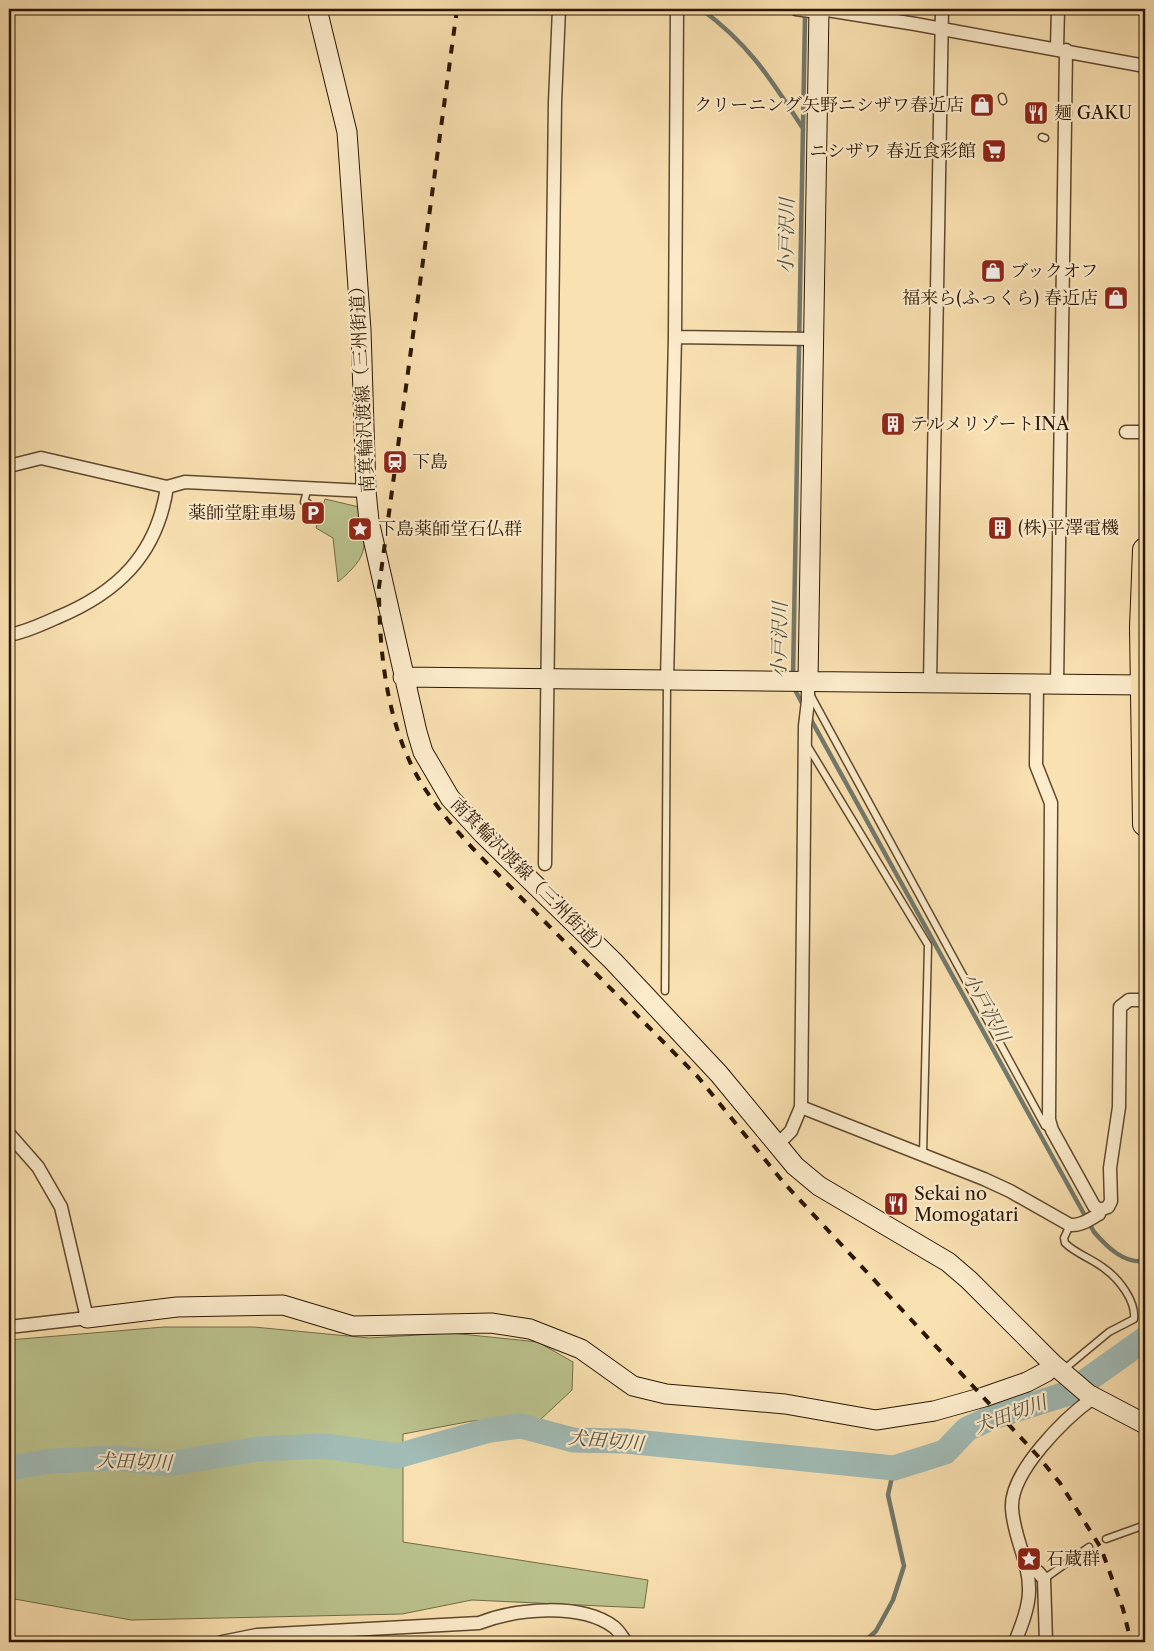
<svg xmlns="http://www.w3.org/2000/svg" width="1154" height="1651" viewBox="0 0 1154 1651" font-family="'Libre Caslon Text','Noto Serif JP',serif">
	<style>
		.green { fill: #bbc38e; stroke: #736c48 }
		.lines { fill: none; stroke-linecap: round; stroke-linejoin: round }
		.stream { stroke: #72796d; stroke-width: 4.5 }
		.river { stroke: #a1bbb5; stroke-width: 25 }
		.lane-casing { stroke: #5f492e; stroke-width: 9 }
		.street-casing { stroke: #5f492e; stroke-width: 15 }
		.secondary-casing { stroke: #2b1602; stroke-width: 21 }
		.highway-casing { stroke: #2b1602; stroke-width: 26 }
		.lane { stroke: #fceccc; stroke-width: 6 }
		.street { stroke: #fceccc; stroke-width: 12 }
		.secondary { stroke: #fceccc; stroke-width: 19 }
		.highway { stroke: #fae1b1; stroke-width: 24 }
		.rail { stroke: #2b1602; stroke-width: 4; stroke-dasharray: 9 9; stroke-linecap: butt }
		.labels { text-anchor: middle; stroke-width: 4.5; stroke-linejoin: round; paint-order: stroke }
		.poi-label { font-size: 18px; fill: #2b1602; stroke: #fceccc; text-anchor: start }
		.street-label { font-size: 18px; fill: #2b1602; stroke: #fceccc }
		.water-label { font-size: 19px; font-style: italic; fill: #545041; stroke: #fceccc }
	</style>
	<rect width="100%" height="100%" fill="#fae1b1"/>
	<filter id="stains"><feTurbulence type="fractalNoise" baseFrequency=".004" numOctaves="4"/><feColorMatrix values="0 0 0 0 .2 0 0 0 0 .09 0 0 0 0 .02 0 0 0 .5 -.17"/></filter>
	<radialGradient id="worn" r=".72"><stop offset=".6" stop-color="#630" stop-opacity="0"/><stop offset="1" stop-color="#630" stop-opacity=".3"/></radialGradient>
	<!-- green -->
	<path class="green" d="M 325,499 L 359,507 C 367,546 370,555 338,582 L 333,538 L 316,528 Z
		M 164,1327 L 254,1327 L 369,1338 L 451,1333 L 538,1342 L 573,1362 L 572,1390 L 540,1420 L 472,1421 L 403,1434 L 403,1542 L 648,1580 L 644,1608 L 472,1600 L 402,1614 L 131,1620 L 9,1598 L 9,1340 Z"/>
	<g class="lines">
		<!-- stream -->
		<path class="stream" d="M 701,9 C 749,44 770,78 802,127
			M 793,678 L 805,16
			M 793,686 L 804,707
			M 809,716 L 1094,1232 C 1107,1247 1124,1264 1145,1261
			M 864,1642 L 876,1631 L 893,1600 L 904,1566 L 888,1495 L 894,1468"/>
		<!-- river -->
		<path class="river" d="M 9,1468 L 52,1461 L 116,1458 L 168,1464 L 258,1449 L 324,1446 L 397,1456 L 490,1430 L 521,1426 L 573,1440 L 625,1441 L 894,1468 L 945,1452 L 967,1429 L 993,1417 L 1069,1393 L 1145,1339"/>
		<defs>
			<path id="lane" d="M 1002,97 L 1003,101
				M 1042,137 L 1045,138
				M 308,503 L 304,502 L 308,487
				M 811,696 L 1045,1126 L 1050,1129
				M 807,745 L 928,945 L 923,1155
				M 665,991 L 667,681
				M 1062,1371 L 1109,1332 L 1134,1319 C 1136,1301 1119,1279 1105,1269 C 1093,1259 1076,1254 1065,1243 L 1064,1238 L 1070,1225
				M 1106,1539 L 1145,1525
				M 1044,1579 L 1089,1547"/>
			<path id="street" d="M 796,9 L 810,11 L 827,10 L 915,24 L 1145,66
				M 1057,48 L 1058,9
				M 675,337 L 814,339
				M 1126,432 L 1145,432
				M 9,466 L 41,458 L 167,487 L 185,482 L 366,491
				M 9,635 C 26,632 40,625 56,618 C 117,593 157,555 167,487
				M 667,680 L 675,337 L 677,9
				M 930,683 L 942,9
				M 1037,685 L 1036,765 L 1051,803 L 1049,1120 L 1052,1130 L 1094,1206 L 1100,1210 L 1108,1207 L 1111,1201 L 1110,1168 L 1119,1107 L 1120,1007 L 1129,1000 L 1145,1000
				M 1057,685 L 1066,50
				M 545,864 L 555,102 L 559,9
				M 801,1107 L 984,1179 L 1010,1191 L 1070,1225 C 1081,1226 1090,1219 1099,1214 L 1100,1210
				M 9,1134 L 38,1167 L 61,1207 L 87,1318 L 9,1327
				M 778,1144 L 791,1131 L 801,1107 L 805,726 L 808,701 L 808,681
				M 1025,1566 L 1038,1572 L 1044,1579 L 1046,1642
				M 222,1642 L 257,1635 L 479,1623 C 515,1609 580,1602 614,1627 C 619,1631 622,1637 626,1642
				M 1015,1642 C 1021,1627 1029,1607 1029,1591 C 1030,1563 1013,1536 1012,1508 C 1010,1472 1065,1418 1093,1398"/>
			<path id="secondary" d="M 317,9 L 347,132 L 361,330 L 366,491 L 369,521 L 417,732 L 423,752 L 450,798 L 483,834 L 614,962 L 719,1074 L 795,1166 L 819,1186 L 948,1262 L 969,1280 L 1053,1364 L 1088,1394 L 1145,1424
				M 403,677 L 1142,685
				M 808,681 L 819,9
				M 87,1318 L 177,1307 L 283,1305 L 353,1326 L 491,1323 L 530,1329 L 581,1349 L 633,1386 L 666,1394 L 785,1404 L 876,1420 L 934,1411 L 984,1397 L 1027,1382 L 1046,1372 L 1053,1364"/>
			<path id="highway" d="M 1145,550 L 1142,627 L 1145,824"/>
		</defs>
		<!-- lane casing -->
		<use href="#lane" class="lane-casing"/>
		<!-- street casing -->
		<use href="#street" class="street-casing"/>
		<!-- secondary casing -->
		<use href="#secondary" class="secondary-casing"/>
		<!-- highway casing -->
		<use href="#highway" class="highway-casing"/>
		<!-- lane -->
		<use href="#lane" class="lane"/>
		<!-- street -->
		<use href="#street" class="street"/>
		<!-- secondary -->
		<use href="#secondary" class="secondary"/>
		<!-- highway -->
		<use href="#highway" class="highway"/>
		<!-- rail -->
		<path class="rail" d="M 457,9 L 379,587 C 379,654 387,731 425,789 C 441,813 460,835 480,856 L 698,1077 L 784,1183 L 1037,1455 L 1060,1483 L 1101,1548 L 1123,1609 L 1131,1642"/>
	</g>
	<!-- icons -->
	<defs>
		<symbol id="shop-square" viewBox="-11 -11 22 22"><rect x="-9" y="-9" width="18" height="18" rx="4" fill="#8f2418" stroke="#fceccc"/><path d="M-5-2.5h2.3a2.7 3.5 0 0 1 5.4 0H5L5.5 6h-11ZM-1.5-2.5h3a1.5 2.3 0 0 0-3 0Z" fill="#fff"/></symbol>
		<symbol id="restaurant-square" viewBox="-11 -11 22 22"><rect x="-9" y="-9" width="18" height="18" rx="4" fill="#8f2418" stroke="#fceccc"/><path d="M-5-6h1v4h1v-4h1v4h1v-4h1v5L-1.5 .5V6h-2V.5L-5-1ZM5-6V6H3V1.5H1.5Q1.5-4 5-6Z" fill="#fff"/></symbol>
		<symbol id="supermarket-square" viewBox="-11 -11 22 22"><rect x="-9" y="-9" width="18" height="18" rx="4" fill="#8f2418" stroke="#fceccc"/><path d="M-6-5.5h2.5l.6 2H6L4.5 2H-2.5L-4.4-4H-6ZM-1.5 3.2a1.3 1.3 0 1 0 .1 0ZM3 3.2a1.3 1.3 0 1 0 .1 0Z" fill="#fff"/></symbol>
		<symbol id="building-square" viewBox="-11 -11 22 22"><rect x="-9" y="-9" width="18" height="18" rx="4" fill="#8f2418" stroke="#fceccc"/><path d="M-4-6H4V6H1V3H-1V6H-4ZM-2.5-4.3h1.7v1.8h-1.7ZM.8-4.3h1.7v1.8H.8ZM-2.5-1h1.7V.8h-1.7ZM.8-1h1.7V.8H.8Z" fill="#fff"/></symbol>
		<symbol id="station-square" viewBox="-11 -11 22 22"><rect x="-9" y="-9" width="18" height="18" rx="4" fill="#8f2418" stroke="#fceccc"/><path d="M-3-6H3Q5-6 5-4V2Q5 4 3 4L4.5 6H3L1.5 4h-3L-3 6H-4.5L-3 4Q-5 4-5 2V-4Q-5-6-3-6ZM-3.5-4v3h7v-3ZM-3.5 1v1.5H-2V1ZM2 1v1.5H3.5V1Z" fill="#fff"/></symbol>
		<symbol id="parking-square" viewBox="-11 -11 22 22"><rect x="-9" y="-9" width="18" height="18" rx="4" fill="#8f2418" stroke="#fceccc"/><path d="M-3.5-5.5H1a3.5 3.5 0 0 1 0 7H-1V5.5H-3.5ZM-1-3.4V-.6H.8a1.4 1.4 0 0 0 0-2.8Z" fill="#fff"/></symbol>
		<symbol id="sight-square" viewBox="-11 -11 22 22"><rect x="-9" y="-9" width="18" height="18" rx="4" fill="#8f2418" stroke="#fceccc"/><path d="M0-6L1.8-2.2L6-1.7L2.9 1.2L3.7 5.4L0 3.3L-3.7 5.4L-2.9 1.2L-6-1.7L-1.8-2.2Z" fill="#fff"/></symbol>
	</defs>
	<g fill-rule="evenodd">
		<use href="#shop-square" x="968" y="91" width="28" height="28"/>
		<use href="#restaurant-square" x="1022" y="99" width="28" height="28"/>
		<use href="#supermarket-square" x="980" y="137" width="28" height="28"/>
		<use href="#shop-square" x="979" y="257" width="28" height="28"/>
		<use href="#shop-square" x="1102" y="284" width="28" height="28"/>
		<use href="#building-square" x="879" y="410" width="28" height="28"/>
		<use href="#station-square" x="381" y="448" width="28" height="28"/>
		<use href="#parking-square" x="299" y="499" width="28" height="28"/>
		<use href="#building-square" x="986" y="514" width="28" height="28"/>
		<use href="#sight-square" x="346" y="515" width="28" height="28"/>
		<use href="#restaurant-square" x="882" y="1190" width="28" height="28"/>
		<use href="#sight-square" x="1015" y="1545" width="28" height="28"/>
	</g>
	<g class="labels">
		<!-- poi labels -->
		<g class="poi-label">
			<text x="964" y="111" text-anchor="end">クリーニング矢野ニシザワ春近店</text>
			<text x="1054" y="119">麺 GAKU</text>
			<text x="976" y="157" text-anchor="end">ニシザワ 春近食彩館</text>
			<text x="1010" y="277">ブックオフ</text>
			<text x="1098" y="304" text-anchor="end">福来ら(ふっくら) 春近店</text>
			<text x="910" y="430">テルメリゾートINA</text>
			<text x="412" y="468">下島</text>
			<text x="296" y="519" text-anchor="end">薬師堂駐車場</text>
			<text x="1018" y="534">(株)平澤電機</text>
			<text x="378" y="535">下島薬師堂石仏群</text>
			<text x="914" y="1200">Sekai no<tspan x="914" dy="21">Momogatari</tspan></text>
			<text x="1046" y="1565">石蔵群</text>
		</g>
		<!-- street labels -->
		<g class="street-label">
			<text transform="translate(362 385) rotate(-93)" y="6">南箕輪沢渡線（三州街道）</text>
			<text transform="translate(530 877) rotate(45)" y="6">南箕輪沢渡線（三州街道）</text>
		</g>
		<!-- water labels -->
		<g class="water-label">
			<text transform="translate(786 236) rotate(-89)" y="7">小戸沢川</text>
			<text transform="translate(779 640) rotate(-89)" y="7">小戸沢川</text>
			<text transform="translate(987 1007) rotate(61)" y="7">小戸沢川</text>
			<text transform="translate(1010 1414) rotate(-20)" y="7">犬田切川</text>
			<text transform="translate(606 1440) rotate(5)" y="7">犬田切川</text>
			<text transform="translate(134 1461) rotate(2)" y="7">犬田切川</text>
		</g>
	</g>
	<!-- margin -->
	<rect width="1154" height="1651" fill="none" stroke="#fae1b1" stroke-width="30"/>
	<rect x="10" y="10" width="1134" height="1631" fill="none" stroke="#2b1602" stroke-width="2.5"/>
	<rect x="15" y="15" width="1124" height="1621" fill="none" stroke="#2b1602"/>
	<rect width="100%" height="100%" filter="url(#stains)"/>
	<rect width="100%" height="100%" fill="url(#worn)"/>
</svg>
